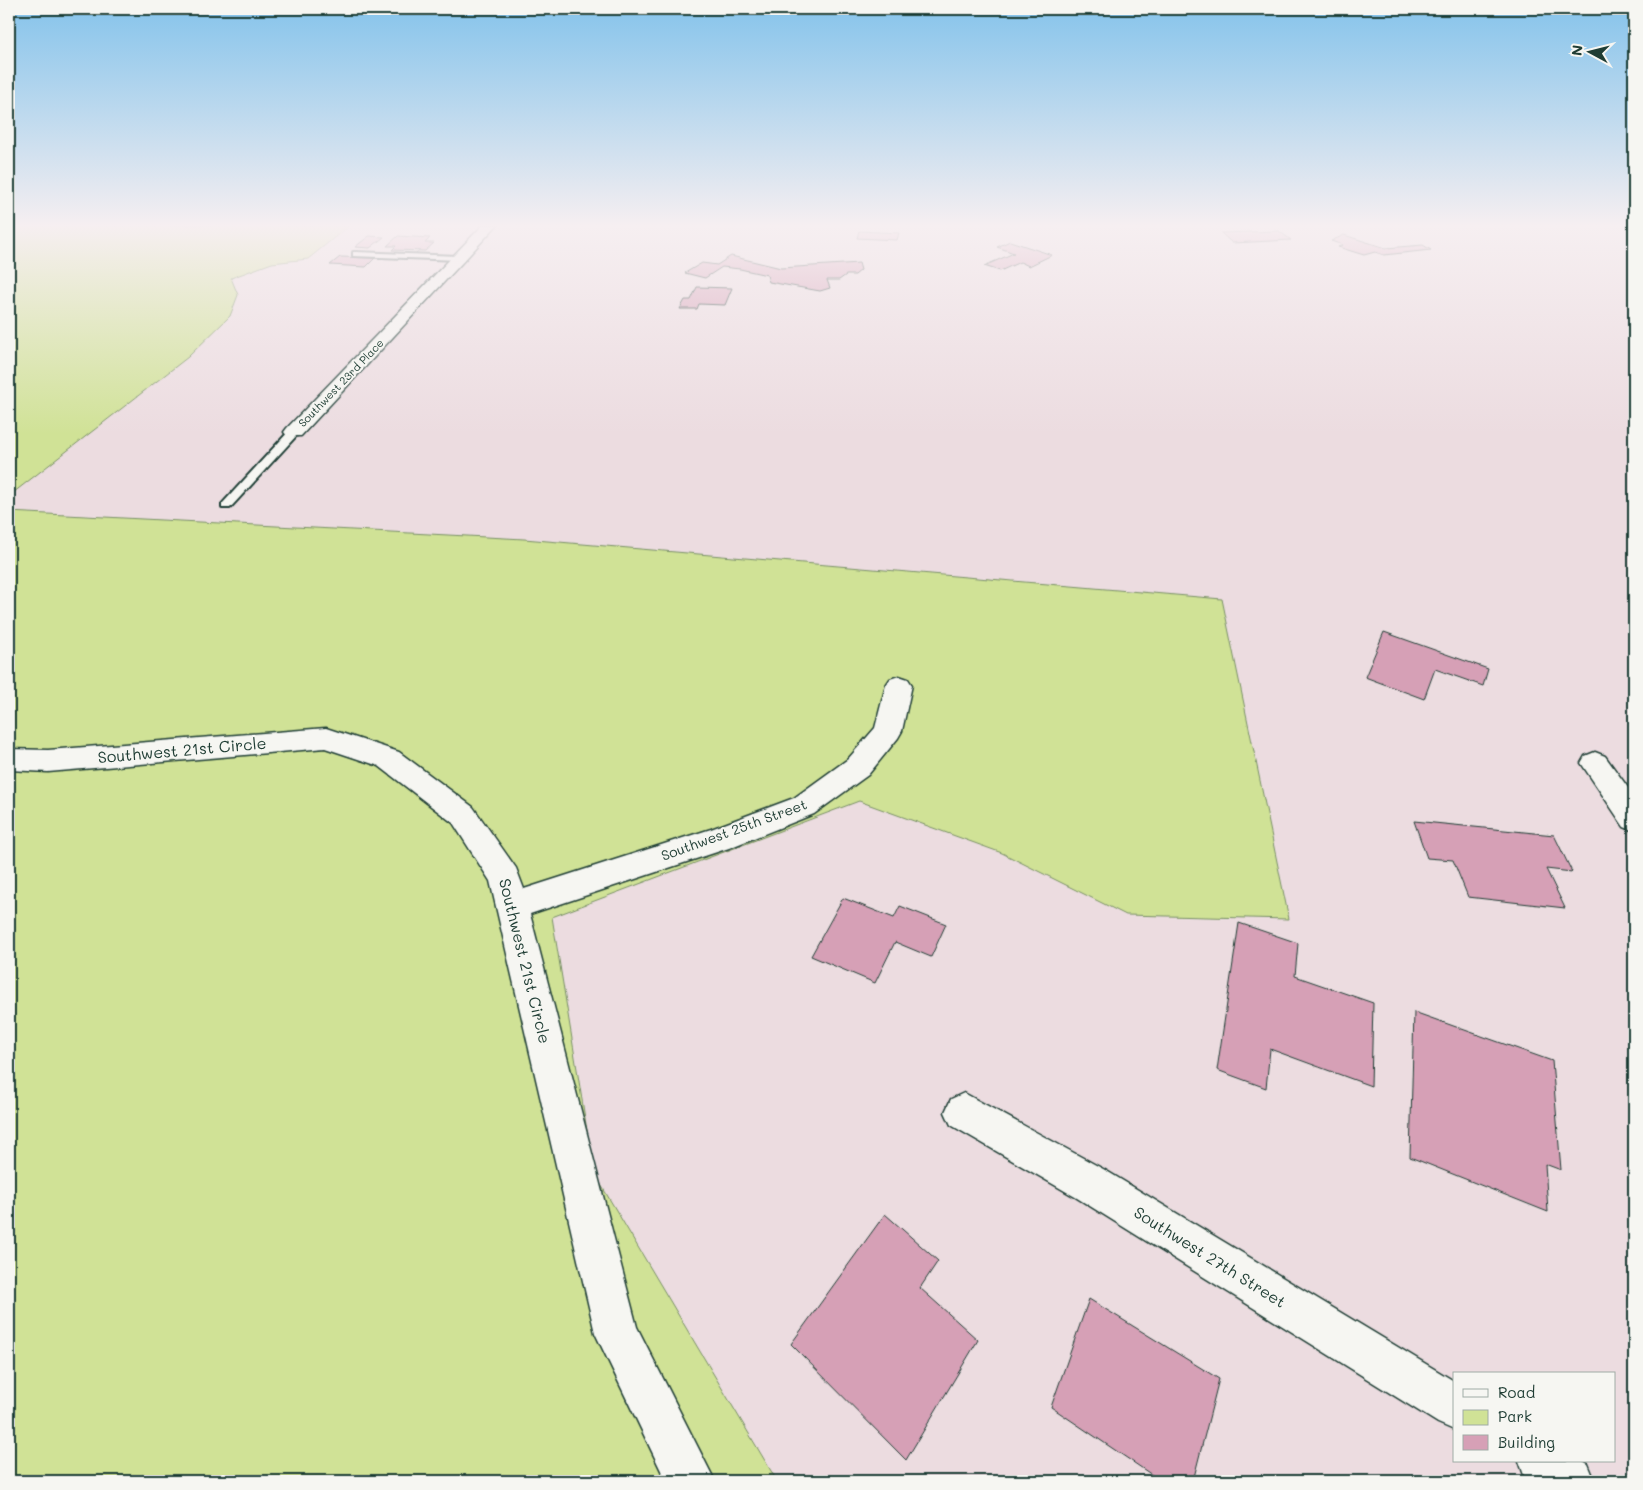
<svg xmlns="http://www.w3.org/2000/svg" width="1643" height="1490" viewBox="0 0 1643 1490" font-family="Mali,sans-serif">
	<style>
		.green { fill: #d0e296; stroke: #789065 }
		.building { fill: #d6a0b6; stroke: #1f3d34 }
		.lines { fill: none; stroke-linecap: round; stroke-linejoin: round }
		.service-casing { stroke: #1f3d34; stroke-width: 4 }
		.minor-casing { stroke: #1f3d34; stroke-width: 3 }
		.service { fill: #f6f6f2; fill-rule: evenodd }
		.minor { fill: #f6f6f2; fill-rule: evenodd }
		.labels { text-anchor: middle; stroke-width: 4; stroke-linejoin: round; paint-order: stroke }
		.far-street-label { font-size: 11px; fill: #1f3d34; stroke: #f6f6f2 }
		.street-label { font-size: 14px; fill: #1f3d34; stroke: #f6f6f2 }
		.near-street-label { font-size: 16px; fill: #1f3d34; stroke: #f6f6f2 }
	</style>
	<rect width="100%" height="100%" fill="#ecdce0"/>
	<filter id="ink" filterUnits="userSpaceOnUse"><feTurbulence type="fractalNoise" baseFrequency=".02" numOctaves="2"/><feDisplacementMap in="SourceGraphic" scale="10" xChannelSelector="R" yChannelSelector="G"/><feConvolveMatrix kernelMatrix="1 2 1 2 8 2 1 2 1" color-interpolation-filters="sRGB"/></filter>
	<g filter="url(#ink)">
		<!-- green -->
		<path class="green" d="M 9,225 L 350,225 L 308,259 L 272,263 L 231,278 L 238,295 L 230,316 L 188,357 L 9,496 Z
			M 9,512 L 524,539 L 1222,599 L 1289,919 L 1126,915 L 1002,853 L 859,801 L 552,917 L 594,1173 L 777,1481 L 9,1481 Z"/>
		<!-- building -->
		<path class="building" d="M 859,231 L 899,233 L 897,240 L 857,238 Z
			M 1279,231 L 1291,240 L 1232,243 L 1221,233 Z
			M 1344,235 L 1386,248 L 1423,245 L 1431,250 L 1384,255 L 1375,252 L 1364,255 L 1338,247 L 1343,245 L 1331,241 Z
			M 369,236 L 384,237 L 370,248 L 355,247 Z
			M 398,236 L 430,238 L 425,243 L 434,243 L 425,251 L 392,250 L 396,246 L 387,246 Z
			M 1010,241 L 1052,255 L 1029,266 L 1020,262 L 1000,271 L 984,266 L 1014,253 L 997,247 Z
			M 731,256 L 781,268 L 859,263 L 861,270 L 855,275 L 846,275 L 839,280 L 827,280 L 830,288 L 820,291 L 769,282 L 767,275 L 740,269 L 722,267 L 705,278 L 685,273 L 702,263 L 717,265 Z
			M 340,257 L 375,258 L 366,267 L 330,265 Z
			M 697,287 L 732,288 L 725,305 L 699,304 L 697,309 L 680,309 L 685,300 L 691,300 Z
			M 1384,632 L 1488,669 L 1483,686 L 1435,669 L 1424,699 L 1365,677 Z
			M 1414,821 L 1554,835 L 1572,872 L 1546,869 L 1565,908 L 1468,897 L 1453,860 L 1427,858 Z
			M 843,898 L 894,918 L 900,906 L 946,924 L 931,957 L 895,942 L 875,983 L 811,956 Z
			M 1239,923 L 1298,943 L 1295,976 L 1373,1003 L 1371,1086 L 1270,1049 L 1266,1088 L 1217,1070 Z
			M 1414,1012 L 1552,1061 L 1561,1170 L 1545,1164 L 1548,1212 L 1410,1157 Z
			M 885,1214 L 938,1261 L 920,1288 L 978,1340 L 906,1460 L 791,1344 Z
			M 1089,1299 L 1219,1379 L 1193,1481 L 1161,1481 L 1051,1407 Z"/>
		<g class="lines">
			<defs>
				<path id="service" d="M 356,252 L 459,256 L 463,258 L 459,260 L 353,256 L 353,252 Z
					M 294,429 L 299,432 L 298,434 L 230,508 L 222,508 L 222,504 L 290,430 Z"/>
				<path id="minor" d="M 483,225 L 497,225 L 301,436 L 287,436 L 284,432 L 287,428 Z
					M 899,676 L 908,679 L 912,685 L 902,731 L 898,738 L 868,775 L 814,814 L 729,848 L 530,914 L 637,1327 L 715,1481 L 666,1481 L 595,1333 L 490,881 L 453,823 L 379,766 L 325,748 L 48,772 L 9,770 L 9,749 L 48,750 L 326,728 L 399,752 L 473,807 L 516,868 L 524,889 L 711,829 L 794,798 L 848,759 L 875,728 L 886,685 L 890,679 Z
					M 1595,752 L 1605,756 L 1634,796 L 1634,831 L 1624,827 L 1581,763 L 1585,756 Z
					M 964,1093 L 1105,1170 L 1454,1381 L 1454,1430 L 1438,1423 L 1077,1198 L 951,1125 L 945,1112 L 951,1099 Z
					M 1519,1461 L 1583,1461 L 1588,1464 L 1595,1481 L 1531,1481 L 1525,1478 Z"/>
			</defs>
			<!-- service casing -->
			<use href="#service" class="service-casing"/>
			<!-- minor casing -->
			<use href="#minor" class="minor-casing"/>
			<!-- service -->
			<use href="#service" class="service"/>
			<!-- minor -->
			<use href="#minor" class="minor"/>
		</g>
	</g>
	<!-- sky -->
	<linearGradient id="sky" x2="0" y2="1"><stop stop-color="#84c3eb"/><stop offset="0.52" stop-color="#f6eff1"/><stop offset="1" stop-color="#f6eff1" stop-opacity="0"/></linearGradient>
	<rect width="1643" height="434" fill="url(#sky)"/>
	<g class="labels">
		<!-- far-street labels -->
		<g class="far-street-label">
			<text transform="translate(341 383) rotate(-46)" y="4">Southwest 23rd Place</text>
		</g>
		<!-- street labels -->
		<g class="street-label">
			<text transform="translate(734 830) rotate(-20)" y="5">Southwest 25th Street</text>
		</g>
		<!-- near-street labels -->
		<g class="near-street-label">
			<text transform="translate(182 750) rotate(-5)" y="6">Southwest 21st Circle</text>
			<text transform="translate(525 961) rotate(76)" y="6">Southwest 21st Circle</text>
			<text transform="translate(1210 1257) rotate(32)" y="6">Southwest 27th Street</text>
		</g>
	</g>
	<!-- margin -->
	<rect width="1643" height="1490" fill="none" stroke="#f6f6f2" stroke-width="30"/>
	<rect x="15" y="15" width="1613" height="1460" fill="none" stroke="#1f3d34" stroke-width="2" filter="url(#ink)"/>
	<!-- legend -->
	<rect x="1453" y="1372" width="162" height="90" fill="#f6f6f2" stroke="#a0aca6"/>
	<rect x="1463" y="1389" width="25" height="8" fill="#f6f6f2" stroke="#a0aca6"/>
	<text x="1498" y="1398" font-size="15" fill="#1f3d34">Road</text>
	<rect x="1463" y="1410" width="25" height="15" fill="#d0e296" stroke="#a0aca6"/>
	<text x="1498" y="1422" font-size="15" fill="#1f3d34">Park</text>
	<rect x="1463" y="1435" width="25" height="15" fill="#d6a0b6" stroke="#a0aca6"/>
	<text x="1498" y="1448" font-size="15" fill="#1f3d34">Building</text>
	<!-- north arrow -->
	<g transform="translate(1590 52) rotate(277)" stroke="#f6f6f2" stroke-width="4" paint-order="stroke">
	<path d="M0-4L9 19L0 12L-9 19Z" fill="#1f3d34"/>
	<text y="-8" font-size="14" font-weight="bold" text-anchor="middle" fill="#1f3d34">N</text>
	</g>
</svg>
